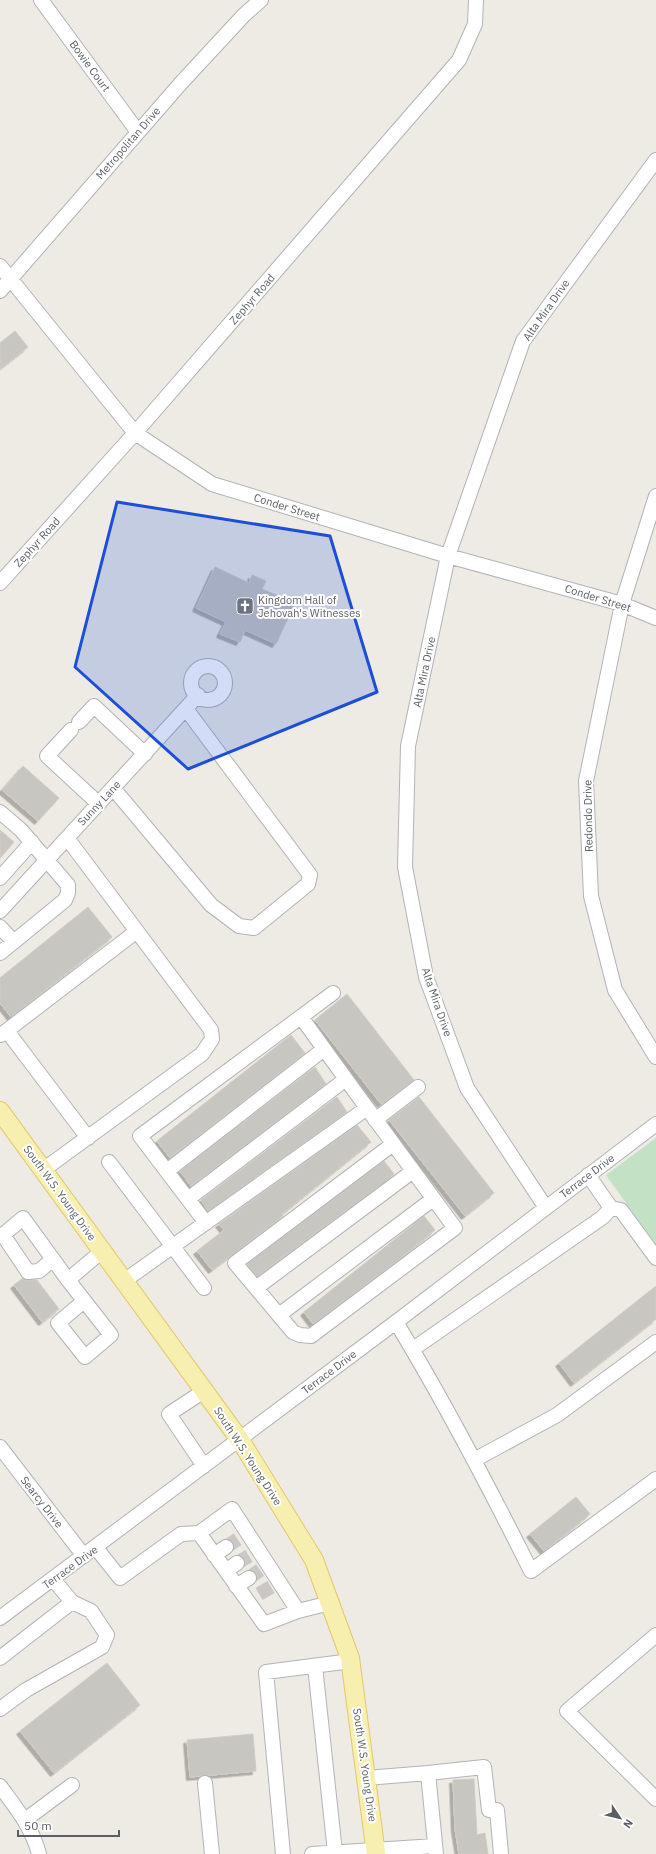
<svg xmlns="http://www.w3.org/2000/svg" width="656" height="1854" viewBox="0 0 656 1854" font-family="'IBM Plex Sans',sans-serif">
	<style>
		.green { fill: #c3e2c5 }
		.building { fill: #c8c6c0; stroke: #d1cdc3; filter: url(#shadow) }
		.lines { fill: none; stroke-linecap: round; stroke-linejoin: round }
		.minor-tunnel { stroke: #c9c8c4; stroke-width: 14; stroke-dasharray: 14 7; stroke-linecap: butt }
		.minor-casing { stroke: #b1b3b7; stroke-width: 16 }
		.major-casing { stroke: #e2c868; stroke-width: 20 }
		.minor { stroke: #fff; stroke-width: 14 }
		.major { stroke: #f6efb0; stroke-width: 18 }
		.marked { fill: #1d4ed8; fill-opacity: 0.2; stroke: #1d4ed8; stroke-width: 3; stroke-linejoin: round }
		.labels { text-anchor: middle; stroke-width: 4; stroke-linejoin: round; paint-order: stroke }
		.street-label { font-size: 11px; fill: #5c5e63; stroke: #fff }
		.worship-label { font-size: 11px; fill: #5b616d; stroke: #fff; text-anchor: start }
	</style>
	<defs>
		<filter id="shadow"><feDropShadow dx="-3.5" dy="3.5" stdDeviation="0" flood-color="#0004"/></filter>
	</defs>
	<rect width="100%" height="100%" fill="#edebe4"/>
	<!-- green -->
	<path class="green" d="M 656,1138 L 656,1245 L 606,1175 Z"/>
	<!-- building -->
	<path class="building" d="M 15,331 L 28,347 L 0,369 L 0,343 Z
		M 215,567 L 249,583 L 252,575 L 266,581 L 262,589 L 295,603 L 276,644 L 245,630 L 240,642 L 220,634 L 226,622 L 196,608 Z
		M 23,766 L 59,798 L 38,821 L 2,790 Z
		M 0,830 L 14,842 L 0,858 Z
		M 88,907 L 112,937 L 11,1017 L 0,1003 L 0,978 Z
		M 347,994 L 414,1080 L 381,1104 L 315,1020 Z
		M 291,1035 L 305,1053 L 170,1158 L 157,1141 Z
		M 315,1067 L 326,1084 L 191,1186 L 180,1171 Z
		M 337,1097 L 347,1112 L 208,1211 L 201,1200 Z
		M 419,1097 L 494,1193 L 465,1216 L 389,1120 Z
		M 357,1125 L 371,1142 L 282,1214 L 283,1216 L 212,1270 L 197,1251 L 224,1230 L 219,1224 Z
		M 384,1161 L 394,1174 L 386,1181 L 257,1276 L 247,1264 Z
		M 424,1216 L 435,1230 L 398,1260 L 313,1324 L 304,1312 Z
		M 23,1278 L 28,1280 L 37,1280 L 59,1309 L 42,1322 L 14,1285 Z
		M 656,1286 L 656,1319 L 574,1383 L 559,1363 Z
		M 576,1497 L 590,1514 L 544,1551 L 530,1534 Z
		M 107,1663 L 140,1705 L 54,1773 L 20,1731 Z
		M 253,1734 L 256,1771 L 190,1777 L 187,1740 Z
		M 474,1779 L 477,1835 L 485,1833 L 488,1854 L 459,1854 L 455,1829 L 453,1780 Z"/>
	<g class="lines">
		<!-- minor-tunnel -->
		<path class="minor-tunnel" d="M 226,1547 L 238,1539
			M 237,1563 L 249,1556
			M 249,1578 L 260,1570
			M 259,1594 L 271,1587"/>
		<defs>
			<path id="minor" d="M 41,0 L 138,132
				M 0,266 L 135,433 L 212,484 L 448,556 L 622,604 L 656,618
				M 0,291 L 181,83 L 244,15 L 261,0
				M 656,496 L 622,604 L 586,781 L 591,896 L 615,990 L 656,1057
				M 0,583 L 135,433 L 459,60 L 475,24 L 476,0
				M191 683a17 17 0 1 1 34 0a17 17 0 1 1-34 0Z
				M 79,722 L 94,706 L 145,754
				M 71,730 L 47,756 L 99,804
				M 113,788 L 211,905 L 239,926 L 254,928 L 308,884 L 310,875 L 186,709
				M 0,812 L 21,830 L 68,885 L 68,893 L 65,900 L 0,953
				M 0,878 L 32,842
				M 0,911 L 198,695
				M 0,927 L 14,942
				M 301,1017 L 367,1108
				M 7,1031 L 88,1138
				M 1,1035 L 137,931
				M 375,1120 L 418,1087
				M 109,1162 L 204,1288
				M 43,1170 L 202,1054 L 212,1039 L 211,1030 L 67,838
				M 167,1171 L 324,1049
				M 588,1175 L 611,1208 L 621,1210 L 656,1258
				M 188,1199 L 346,1079
				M 546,1208 L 467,1088 L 426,977 L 405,867 L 408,746 L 448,556 L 523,341 L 656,160
				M 206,1223 L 140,1136 L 333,993
				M 53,1259 L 39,1271 L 28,1272 L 3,1235 L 23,1218 L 68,1280 L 102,1251
				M 68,1280 L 111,1335 L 85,1357 L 58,1323 L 84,1301
				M 124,1281 L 367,1108 L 455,1228 L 311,1336 L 300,1335 L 293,1332 L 235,1263 L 393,1144
				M 256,1288 L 413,1171
				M 279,1315 L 433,1199
				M 396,1322 C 445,1403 489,1487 531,1571 L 656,1479
				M 413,1349 L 603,1217 L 611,1208
				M 204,1391 L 169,1414 L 204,1466
				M 0,1447 L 84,1556
				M 474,1460 L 557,1415 L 656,1342
				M 199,1533 L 264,1624 L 298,1611
				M 96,1548 L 120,1578 L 181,1534 L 199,1533 L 232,1509 L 298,1611 L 330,1603
				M 214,1555 L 226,1547
				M 226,1571 L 237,1563
				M 236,1586 L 249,1578
				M 0,1618 L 396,1322 L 656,1124
				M 656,1635 L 567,1711 L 656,1799
				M 0,1658 L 72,1602
				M 315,1666 L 335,1852
				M 0,1709 L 26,1690 L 102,1647 L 107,1635 L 91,1611 L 72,1602 L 53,1579
				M 428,1773 L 484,1767 L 489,1810 L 497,1810 L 501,1854
				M 366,1778 L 428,1773 L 436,1854
				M 205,1783 L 212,1854
				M 0,1786 C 16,1808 32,1827 39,1854
				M 25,1820 L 72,1785
				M 283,1854 L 266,1672 L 351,1661
				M 312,1854 L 435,1846"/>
			<path id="major" d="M 0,1111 L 240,1440 L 314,1560 L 350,1658 L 376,1854"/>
		</defs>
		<!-- minor casing -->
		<use href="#minor" class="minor-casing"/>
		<!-- major casing -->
		<use href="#major" class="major-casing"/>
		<!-- minor -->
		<use href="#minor" class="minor"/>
		<!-- major -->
		<use href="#major" class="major"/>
	</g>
	<!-- marked area -->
	<path class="marked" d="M 117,502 L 330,536 L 377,692 L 188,769 L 75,667 Z"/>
	<!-- icons -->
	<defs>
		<symbol id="church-square" viewBox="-11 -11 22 22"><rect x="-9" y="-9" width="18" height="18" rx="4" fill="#6b7280" stroke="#fff"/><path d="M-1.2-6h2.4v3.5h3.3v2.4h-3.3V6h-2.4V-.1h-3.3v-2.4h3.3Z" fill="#fff"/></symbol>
	</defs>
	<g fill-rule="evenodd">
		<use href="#church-square" x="235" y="596" width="20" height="20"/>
	</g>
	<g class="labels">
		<!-- street labels -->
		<g class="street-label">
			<text transform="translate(90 66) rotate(54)" y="4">Bowie Court</text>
			<text transform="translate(128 143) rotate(-49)" y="4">Metropolitan Drive</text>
			<text transform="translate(252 299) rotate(-49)" y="4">Zephyr Road</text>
			<text transform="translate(546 310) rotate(-55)" y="4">Alta Mira Drive</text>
			<text transform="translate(287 507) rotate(17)" y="4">Conder Street</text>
			<text transform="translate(37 542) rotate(-48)" y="4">Zephyr Road</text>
			<text transform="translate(598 598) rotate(17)" y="4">Conder Street</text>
			<text transform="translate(424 672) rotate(-78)" y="4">Alta Mira Drive</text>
			<text transform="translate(99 803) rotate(-47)" y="4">Sunny Lane</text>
			<text transform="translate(588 816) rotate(-91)" y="4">Redondo Drive</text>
			<text transform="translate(437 1002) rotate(71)" y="4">Alta Mira Drive</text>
			<text transform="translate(587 1176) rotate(-37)" y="4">Terrace Drive</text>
			<text transform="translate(60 1193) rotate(54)" y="4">South W.S. Young Drive</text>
			<text transform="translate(329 1372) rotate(-37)" y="4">Terrace Drive</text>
			<text transform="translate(248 1456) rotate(57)" y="4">South W.S. Young Drive</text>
			<text transform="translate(42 1502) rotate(52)" y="4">Searcy Drive</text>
			<text transform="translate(70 1567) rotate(-36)" y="4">Terrace Drive</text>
			<text transform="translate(365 1765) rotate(82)" y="4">South W.S. Young Drive</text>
		</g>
		<!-- worship labels -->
		<g class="worship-label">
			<text x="258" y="604">Kingdom Hall of<tspan x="258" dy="13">Jehovah's Witnesses</tspan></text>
		</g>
	</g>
	<!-- north arrow -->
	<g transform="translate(620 1818) rotate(125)" stroke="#ffffff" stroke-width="3" paint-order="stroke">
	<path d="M0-3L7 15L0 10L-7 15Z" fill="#5c5e63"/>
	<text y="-6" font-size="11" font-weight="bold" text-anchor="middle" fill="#5c5e63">N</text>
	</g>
	<!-- scale -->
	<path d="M18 1830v6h101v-6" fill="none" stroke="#5c5e63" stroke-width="2"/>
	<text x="24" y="1830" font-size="12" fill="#5c5e63" stroke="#ffffff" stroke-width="3" paint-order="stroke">50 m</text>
</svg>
